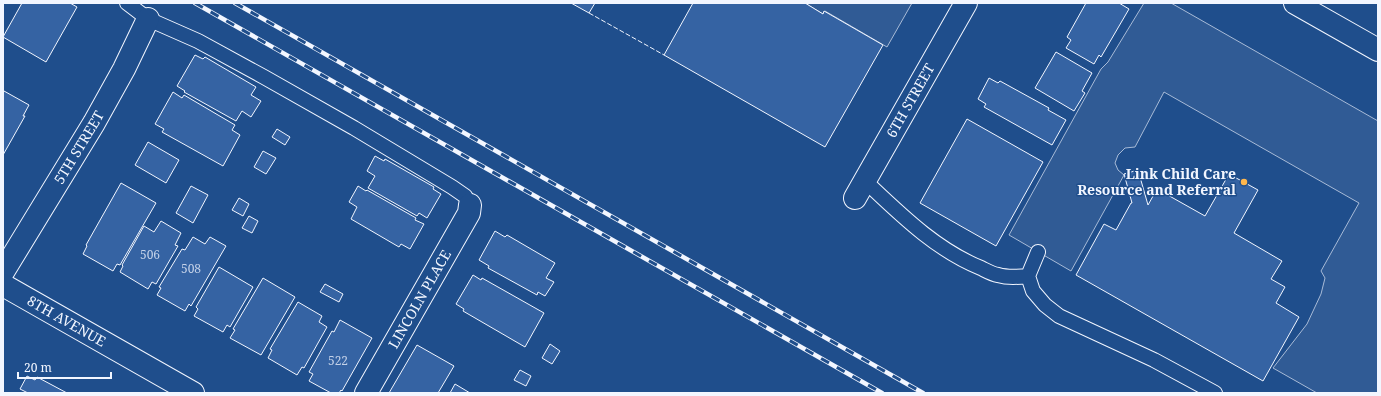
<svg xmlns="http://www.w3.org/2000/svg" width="1381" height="396" viewBox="0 0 1381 396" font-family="'Noto Serif',serif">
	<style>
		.parking { fill: #305b95; stroke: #a8bbd7 }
		.building { fill: #3563a3; stroke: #f2f6ff }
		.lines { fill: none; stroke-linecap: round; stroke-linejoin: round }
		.service-casing { stroke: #f2f6ff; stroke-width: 16 }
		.minor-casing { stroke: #f2f6ff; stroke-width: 24 }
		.tertiary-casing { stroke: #f2f6ff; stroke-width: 24 }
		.primary-casing { stroke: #f2f6ff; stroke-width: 24 }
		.service { stroke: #1f4e8c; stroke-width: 14 }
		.minor { stroke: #1f4e8c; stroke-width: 22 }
		.tertiary { stroke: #1f4e8c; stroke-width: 22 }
		.primary { stroke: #1f4e8c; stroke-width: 22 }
		.rail-casing { stroke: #f2f6ff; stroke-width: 4.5 }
		.rail { stroke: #1f4e8c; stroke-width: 3; stroke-dasharray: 9; stroke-linecap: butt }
		.fence { stroke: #f2f6ff; stroke-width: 1; stroke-dasharray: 5 2; stroke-linecap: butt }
		.poi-dot { fill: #ffb74d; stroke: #1f4e8c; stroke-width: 1.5 }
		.labels { text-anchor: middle; stroke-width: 3; stroke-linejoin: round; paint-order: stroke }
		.number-label { font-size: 12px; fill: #c3d1e8 }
		.street-label { font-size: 14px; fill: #f2f6ff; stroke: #1f4e8c }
		.poi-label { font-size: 14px; font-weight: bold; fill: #f2f6ff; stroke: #1f4e8c; text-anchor: end }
	</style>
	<rect width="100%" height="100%" fill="#1f4e8c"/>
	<!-- parking -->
	<path class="parking" d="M 805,3 L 912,3 L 887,47 L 825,11 L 823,14 Z
		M 1144,3 L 1171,3 L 1378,121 L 1378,393 L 1317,393 L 1273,368 L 1307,324 L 1321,294 L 1325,278 L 1321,271 L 1359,203 L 1164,92 L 1135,147 L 1125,148 L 1118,155 L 1115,163 L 1118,170 L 1124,175 L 1071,271 L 1009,235 L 1101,69 L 1108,62 Z"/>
	<!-- building -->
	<path class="building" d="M 22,3 L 70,3 L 77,7 L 46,62 L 3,37 Z
		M 571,3 L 595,3 L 589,13 Z
		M 693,3 L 805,3 L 823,14 L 824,11 L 883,45 L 825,147 L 664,55 Z
		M 1086,3 L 1119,3 L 1129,9 L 1101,57 L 1099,55 L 1094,64 L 1066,48 L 1071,40 L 1067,37 Z
		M 1056,52 L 1092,73 L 1082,91 L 1085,93 L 1074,111 L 1035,88 Z
		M 195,55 L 203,59 L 205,57 L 256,87 L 251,95 L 261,101 L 251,117 L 242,111 L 236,121 L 184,92 L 185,91 L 177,86 Z
		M 989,78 L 998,83 L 1000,81 L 1049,108 L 1048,110 L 1066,120 L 1052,145 L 984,107 L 986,104 L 978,99 Z
		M 4,91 L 29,105 L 23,116 L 25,116 L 3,155 L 3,93 Z
		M 173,92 L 182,98 L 184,95 L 235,125 L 232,130 L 240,135 L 223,166 L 162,132 L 164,129 L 155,124 Z
		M 967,119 L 1043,162 L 996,246 L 920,203 Z
		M 277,129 L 290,137 L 285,145 L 272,137 Z
		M 148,142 L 179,160 L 166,183 L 135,165 Z
		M 263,151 L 276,158 L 266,174 L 254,167 Z
		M 375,156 L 384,161 L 385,159 L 434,187 L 433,189 L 441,194 L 427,218 L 419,213 L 417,216 L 368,188 L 375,176 L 367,171 Z
		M 1138,170 L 1148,205 L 1157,189 L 1205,216 L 1229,174 L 1258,190 L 1234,233 L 1282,261 L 1271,279 L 1285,287 L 1276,303 L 1299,317 L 1263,381 L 1076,275 L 1104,224 L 1116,230 L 1131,203 L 1132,203 L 1124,174 Z
		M 121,183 L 156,203 L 120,265 L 117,264 L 113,271 L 83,254 L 87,246 L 86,245 Z
		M 191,186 L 208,195 L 193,223 L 176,213 Z
		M 358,186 L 366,191 L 367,190 L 416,218 L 415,220 L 424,224 L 410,249 L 401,244 L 399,247 L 351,219 L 357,207 L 349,202 Z
		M 239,198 L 249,204 L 243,216 L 232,210 Z
		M 249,216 L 258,221 L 252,233 L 242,228 Z
		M 161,221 L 181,233 L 175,245 L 178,246 L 156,284 L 152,282 L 148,289 L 120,272 L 123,266 L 122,265 L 144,226 L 154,232 Z
		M 495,231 L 505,237 L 507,235 L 555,263 L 546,278 L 554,282 L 545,296 L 538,292 L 537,295 L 488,268 L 489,266 L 479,260 Z
		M 193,237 L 205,244 L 210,237 L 226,246 L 191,306 L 189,304 L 185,311 L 157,295 L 161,288 L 159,287 L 182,249 L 185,250 Z
		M 219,267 L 253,287 L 230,327 L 227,325 L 223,332 L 194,316 L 198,309 L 196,307 Z
		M 473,275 L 481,280 L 482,278 L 544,313 L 525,347 L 463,311 L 464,309 L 456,304 Z
		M 263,278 L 295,297 L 261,355 L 230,338 L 235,330 L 233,329 Z
		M 325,284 L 343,294 L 339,302 L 320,292 Z
		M 298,302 L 322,316 L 319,322 L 327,327 L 304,368 L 302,367 L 297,375 L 268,358 L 272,350 L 270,349 Z
		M 340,320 L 372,338 L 342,391 L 341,390 L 339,393 L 331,393 L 309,381 L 313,374 L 309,372 L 332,331 L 334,332 Z
		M 550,344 L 560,351 L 552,364 L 542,358 Z
		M 417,345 L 454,366 L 438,393 L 389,393 Z
		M 520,370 L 531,376 L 526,386 L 514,380 Z
		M 27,376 L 35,380 L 37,377 L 67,393 L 28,393 L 20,389 Z
		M 455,384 L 470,393 L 450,393 Z"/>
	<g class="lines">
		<defs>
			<path id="service" d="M 127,3 L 148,19 L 198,41 L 264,77 L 354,128 L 452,187 L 465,196 L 470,205
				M 865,181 C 900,214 936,250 981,268 C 987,271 992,274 998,275 C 1008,278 1018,277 1028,276 L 1038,252
				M 1028,276 L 1033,291 L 1045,305 L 1059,316 L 1154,360 L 1215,393"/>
			<g id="minor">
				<path id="s1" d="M 855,198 L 966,3"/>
				<path id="s2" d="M 3,272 L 94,123 L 124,69 L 148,19"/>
				<path id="s3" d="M 366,393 L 469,213 L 470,205"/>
			</g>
			<path id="tertiary" d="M 1295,3 L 1378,50"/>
			<g id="primary">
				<path id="s4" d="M 3,285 L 193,393"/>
			</g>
		</defs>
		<!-- service casing -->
		<use href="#service" class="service-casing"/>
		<!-- minor casing -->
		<use href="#minor" class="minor-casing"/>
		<!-- tertiary casing -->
		<use href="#tertiary" class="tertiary-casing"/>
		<!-- primary casing -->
		<use href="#primary" class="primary-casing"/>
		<!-- service -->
		<use href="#service" class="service"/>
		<!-- minor -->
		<use href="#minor" class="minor"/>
		<!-- tertiary -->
		<use href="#tertiary" class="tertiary"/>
		<!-- primary -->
		<use href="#primary" class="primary"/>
		<defs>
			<path id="rail" d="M 195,3 L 882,393
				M 235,3 L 923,393"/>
		</defs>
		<!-- rail casing -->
		<use href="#rail" class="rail-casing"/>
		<!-- rail -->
		<use href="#rail" class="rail"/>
		<!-- fence -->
		<path class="fence" d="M 589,13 L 664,55"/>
	</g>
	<!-- markers -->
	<circle class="poi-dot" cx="1244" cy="182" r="4"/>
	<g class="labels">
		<!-- number labels -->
		<g class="number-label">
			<text x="150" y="259">506</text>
			<text x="191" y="273">508</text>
			<text x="338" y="365">522</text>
		</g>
		<!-- street labels -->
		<g class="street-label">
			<text dy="5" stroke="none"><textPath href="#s1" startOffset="112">6TH STREET</textPath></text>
			<text dy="5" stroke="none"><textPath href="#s2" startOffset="146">5TH STREET</textPath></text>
			<text dy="5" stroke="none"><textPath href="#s3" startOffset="108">LINCOLN PLACE</textPath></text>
			<text dy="5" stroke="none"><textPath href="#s4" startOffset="73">8TH AVENUE</textPath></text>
		</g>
		<!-- poi labels -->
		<g class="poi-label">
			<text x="1236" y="179">Link Child Care<tspan x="1236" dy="16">Resource and Referral</tspan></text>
		</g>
	</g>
	<!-- border -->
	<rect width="1381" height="396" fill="none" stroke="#f2f6ff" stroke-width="8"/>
	<!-- scale -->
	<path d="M18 372v6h93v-6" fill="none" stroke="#f2f6ff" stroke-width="2"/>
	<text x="24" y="372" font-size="12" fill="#f2f6ff" stroke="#1f4e8c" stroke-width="3" paint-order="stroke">20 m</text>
</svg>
